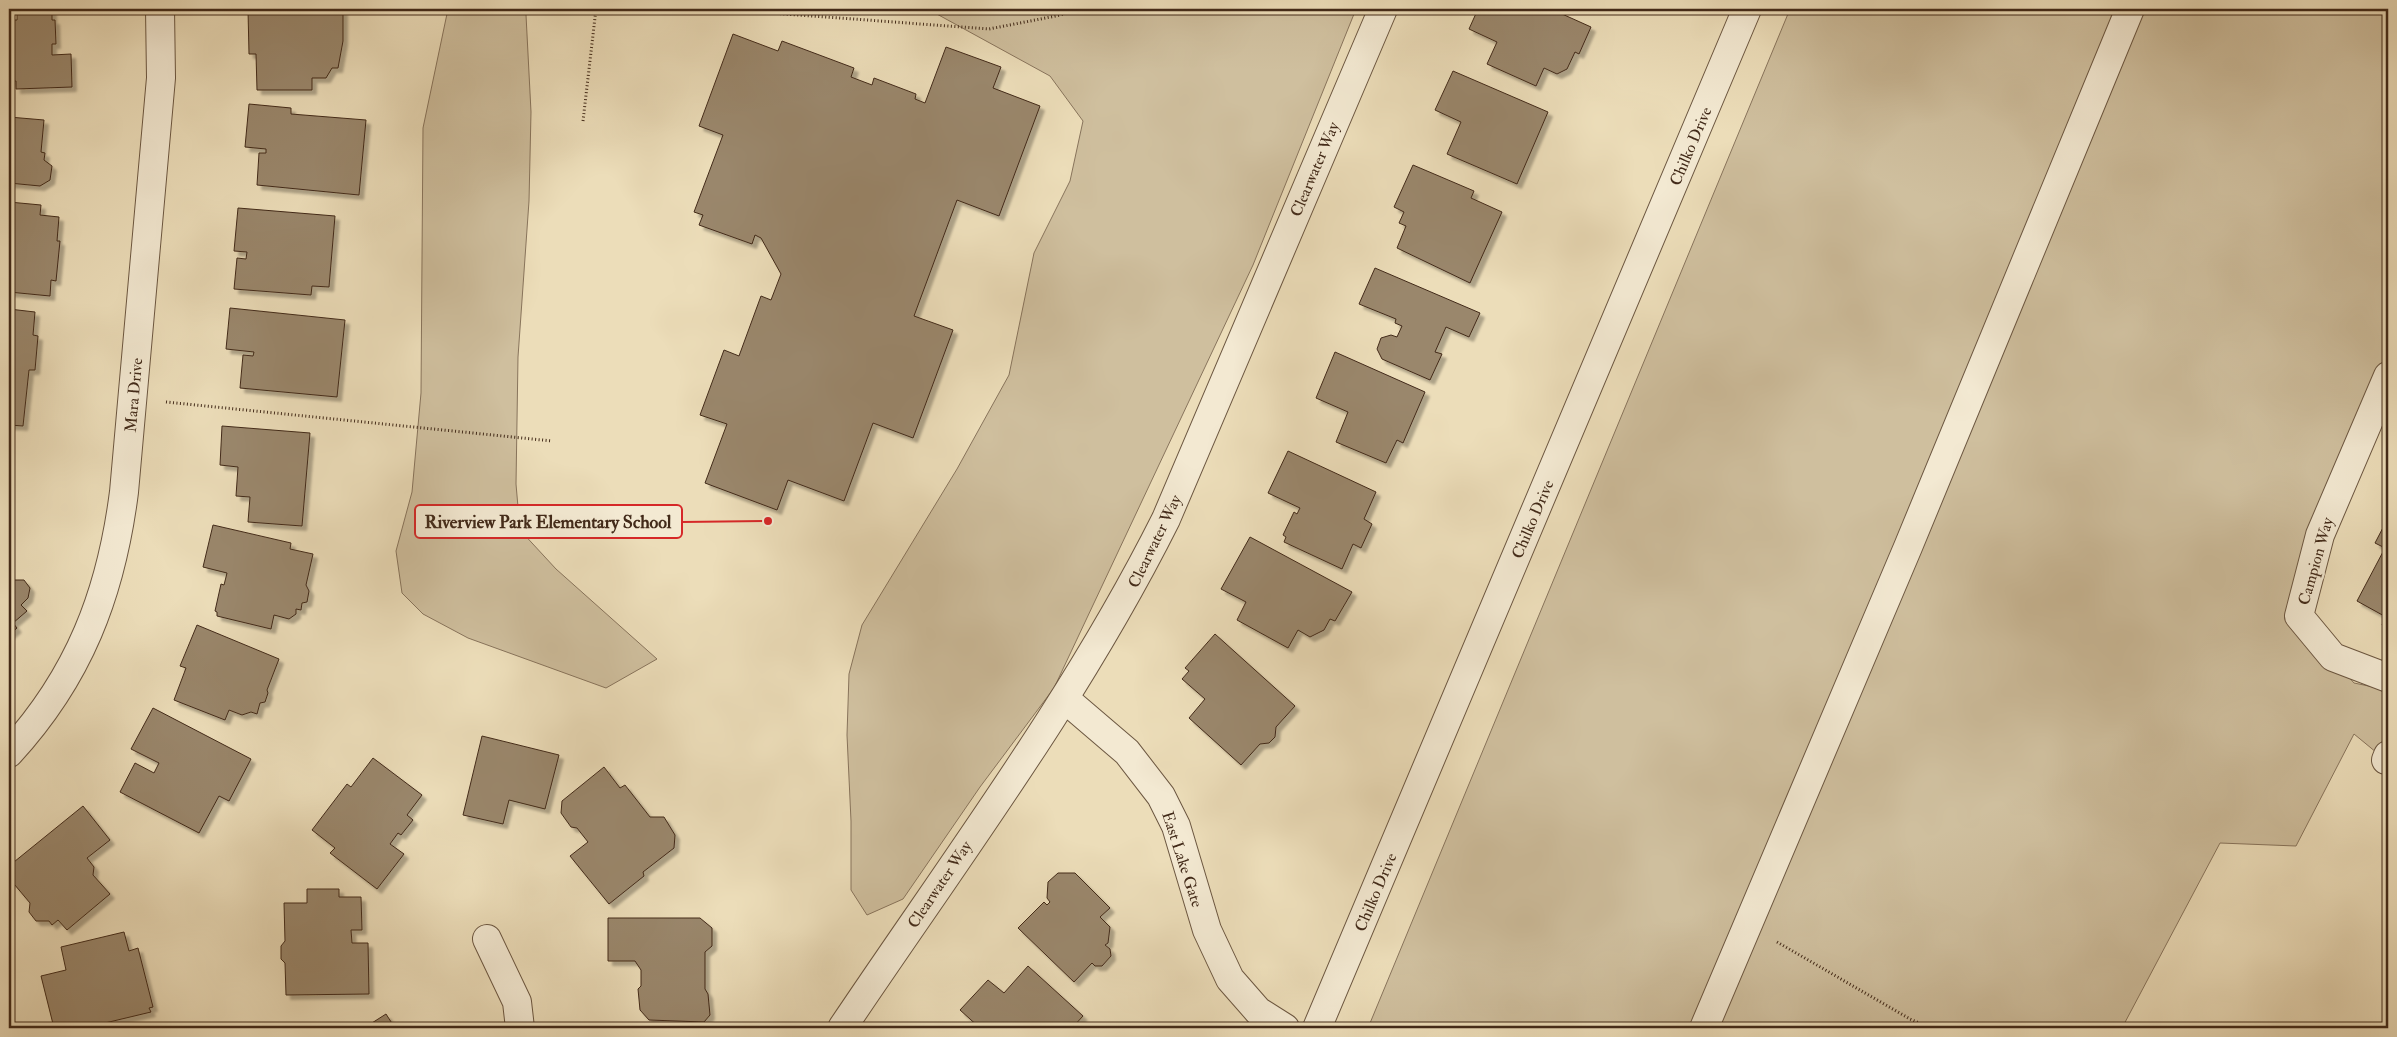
<svg xmlns="http://www.w3.org/2000/svg" width="2397" height="1037" viewBox="0 0 2397 1037" font-family="'IM FELL Double Pica',serif">
	<style>
		.green { fill: #cfbf9e; stroke: #88745c }
		.building { fill: #9a876c; stroke: #422a19; filter: url(#shadow) }
		.lines { fill: none; stroke-linecap: round; stroke-linejoin: round }
		.minor-casing { stroke: #6c5741; stroke-width: 30 }
		.path { stroke: #422a19; stroke-width: 3; stroke-dasharray: 1 2.5; stroke-linecap: butt }
		.minor { stroke: #f3e9d2; stroke-width: 28 }
		.labels { text-anchor: middle; stroke-width: 5; stroke-linejoin: round; paint-order: stroke }
		.street-label { font-size: 16px; fill: #422a19; stroke: #f3e9d2 }
		.leader { fill: none; stroke: #d62828; stroke-width: 2 }
		.callout-dot { fill: #d62828; stroke: #f3e9d2; stroke-width: 2 }
		.callout { fill: #f3e9d2; stroke: #d62828; stroke-width: 2 }
		.callout-label { font-size: 18px; text-anchor: middle; font-weight: bold; fill: #422a19 }
	</style>
	<defs>
		<filter id="shadow"><feDropShadow dx="4.5" dy="4.5" stdDeviation="1" flood-color="#0004"/></filter>
	</defs>
	<rect width="100%" height="100%" fill="#ecddb9"/>
	<filter id="stains"><feTurbulence type="fractalNoise" baseFrequency=".004" numOctaves="4"/><feColorMatrix values="0 0 0 0 .2 0 0 0 0 .09 0 0 0 0 .02 0 0 0 .5 -.17"/></filter>
	<radialGradient id="worn" r=".72"><stop offset=".6" stop-color="#630" stop-opacity="0"/><stop offset="1" stop-color="#630" stop-opacity=".3"/></radialGradient>
	<!-- green -->
	<path class="green" d="M 448,9 L 529,9 L 526,15 L 531,112 L 529,201 L 518,357 L 516,484 L 520,530 L 556,569 L 657,659 L 606,688 L 468,638 L 423,614 L 402,593 L 396,551 L 412,492 L 421,393 L 423,128 Z
		M 864,9 L 1356,9 L 1253,265 L 1054,688 L 980,787 L 903,899 L 867,915 L 851,890 L 851,821 L 847,735 L 849,674 L 862,625 L 957,469 L 1009,375 L 1034,253 L 1070,181 L 1083,121 L 1050,76 L 935,13 L 865,11 Z
		M 1790,9 L 2388,9 L 2388,424 L 2374,429 L 2287,607 L 2354,683 L 2388,690 L 2388,762 L 2354,734 L 2296,846 L 2220,843 L 2122,1028 L 1368,1028 Z"/>
	<!-- building -->
	<path class="building" d="M 17,9 L 52,9 L 52,20 L 55,20 L 56,44 L 52,44 L 52,55 L 71,54 L 72,87 L 16,89 L 16,81 L 9,81 L 9,20 L 17,20 Z
		M 1478,9 L 1551,9 L 1591,27 L 1579,54 L 1575,52 L 1567,69 L 1557,74 L 1544,68 L 1536,86 L 1487,64 L 1497,42 L 1469,29 Z
		M 248,10 L 343,10 L 343,41 L 338,68 L 332,68 L 326,78 L 312,78 L 312,90 L 257,90 L 256,54 L 249,54 Z
		M 733,34 L 778,51 L 782,41 L 854,68 L 851,77 L 872,85 L 874,78 L 916,94 L 915,99 L 925,103 L 946,47 L 1001,67 L 993,88 L 1040,106 L 999,216 L 957,200 L 914,316 L 953,330 L 913,438 L 873,423 L 844,501 L 788,480 L 777,510 L 705,483 L 727,424 L 700,415 L 724,350 L 739,356 L 761,296 L 771,300 L 781,274 L 761,238 L 755,235 L 752,244 L 699,225 L 703,215 L 694,212 L 723,135 L 699,126 Z
		M 1453,71 L 1548,112 L 1517,184 L 1447,154 L 1461,122 L 1435,110 Z
		M 249,104 L 291,108 L 291,114 L 366,120 L 359,195 L 257,185 L 259,153 L 266,153 L 266,149 L 245,147 Z
		M 9,117 L 44,120 L 41,152 L 45,153 L 44,160 L 52,166 L 50,180 L 40,186 L 9,183 Z
		M 1413,165 L 1474,191 L 1471,198 L 1502,212 L 1470,283 L 1397,248 L 1406,226 L 1399,223 L 1404,212 L 1394,207 Z
		M 9,202 L 41,205 L 40,215 L 59,217 L 57,241 L 60,241 L 56,281 L 51,280 L 50,296 L 9,292 Z
		M 238,208 L 335,216 L 329,287 L 312,286 L 311,295 L 234,289 L 237,258 L 246,259 L 247,252 L 234,251 Z
		M 1375,268 L 1480,313 L 1469,337 L 1446,327 L 1435,352 L 1442,354 L 1430,380 L 1382,359 L 1377,349 L 1381,338 L 1391,335 L 1397,337 L 1402,326 L 1395,323 L 1396,319 L 1359,304 Z
		M 230,308 L 345,320 L 337,397 L 240,388 L 243,355 L 253,356 L 254,352 L 226,349 Z
		M 9,309 L 35,312 L 33,335 L 38,336 L 35,370 L 29,370 L 23,426 L 9,425 Z
		M 1335,352 L 1425,392 L 1403,443 L 1397,440 L 1386,463 L 1336,442 L 1348,412 L 1316,398 Z
		M 222,426 L 310,433 L 302,526 L 248,522 L 250,497 L 236,496 L 238,467 L 220,465 Z
		M 1288,451 L 1376,492 L 1364,519 L 1372,524 L 1361,548 L 1353,544 L 1342,569 L 1284,542 L 1286,537 L 1283,535 L 1294,512 L 1297,514 L 1300,508 L 1268,493 Z
		M 2388,518 L 2388,629 L 2382,625 L 2386,617 L 2357,601 L 2385,548 L 2375,543 Z
		M 213,525 L 291,543 L 290,549 L 313,554 L 306,585 L 309,591 L 307,602 L 302,603 L 301,610 L 296,609 L 296,614 L 289,619 L 274,615 L 271,629 L 217,616 L 217,612 L 215,611 L 221,584 L 224,585 L 227,573 L 203,567 Z
		M 1250,537 L 1352,592 L 1335,621 L 1330,619 L 1324,630 L 1310,637 L 1298,630 L 1288,648 L 1237,620 L 1246,602 L 1221,589 Z
		M 13,580 L 24,580 L 30,588 L 28,598 L 21,605 L 27,611 L 13,623 L 17,628 L 9,635 L 9,585 Z
		M 197,625 L 279,659 L 267,690 L 268,693 L 265,702 L 260,703 L 257,714 L 251,712 L 242,715 L 229,710 L 225,720 L 174,700 L 186,668 L 180,666 Z
		M 1215,634 L 1295,706 L 1276,727 L 1275,737 L 1269,743 L 1260,744 L 1241,765 L 1189,718 L 1205,699 L 1182,679 L 1189,671 L 1185,668 Z
		M 153,708 L 251,759 L 229,801 L 219,796 L 199,833 L 120,792 L 135,763 L 154,773 L 159,763 L 131,749 Z
		M 482,736 L 559,755 L 545,809 L 509,800 L 503,824 L 463,815 Z
		M 373,758 L 422,795 L 407,815 L 413,820 L 401,835 L 398,833 L 390,844 L 404,854 L 377,889 L 330,853 L 335,848 L 312,830 L 347,784 L 351,787 Z
		M 604,767 L 620,788 L 625,785 L 650,817 L 664,817 L 675,835 L 674,848 L 643,872 L 644,876 L 609,904 L 570,856 L 588,842 L 577,828 L 571,827 L 561,813 L 562,801 Z
		M 83,806 L 110,840 L 87,858 L 94,867 L 93,875 L 110,894 L 67,930 L 58,920 L 52,925 L 49,921 L 36,921 L 29,912 L 30,903 L 9,878 L 9,866 Z
		M 1058,873 L 1075,873 L 1110,908 L 1100,917 L 1110,927 L 1108,943 L 1105,945 L 1110,949 L 1111,956 L 1102,966 L 1095,966 L 1092,963 L 1074,982 L 1018,928 L 1044,902 L 1047,905 L 1050,902 L 1047,898 L 1048,882 Z
		M 307,889 L 339,889 L 339,897 L 361,897 L 362,930 L 351,930 L 352,943 L 368,943 L 369,994 L 286,995 L 285,963 L 281,959 L 281,946 L 285,941 L 284,903 L 307,903 Z
		M 608,918 L 700,918 L 712,928 L 712,946 L 705,952 L 705,989 L 708,994 L 710,1015 L 704,1022 L 649,1020 L 640,1010 L 638,989 L 641,986 L 641,970 L 635,961 L 608,961 Z
		M 124,932 L 129,951 L 138,948 L 153,1007 L 149,1008 L 151,1012 L 84,1028 L 54,1028 L 41,976 L 66,970 L 61,947 Z
		M 1028,966 L 1083,1016 L 1072,1028 L 980,1028 L 960,1010 L 988,980 L 1004,993 Z
		M 386,1014 L 395,1028 L 364,1028 Z"/>
	<g class="lines">
		<defs>
			<path id="minor" d="M 2388,376 L 2320,535 L 2299,616 L 2333,657 L 2388,678
				M 1065,699 L 1127,752 L 1161,796 L 1176,826 L 1207,930 L 1230,979 L 1258,1011 L 1285,1028
				M 9,753 C 79,677 111,594 124,492 L 161,78 L 160,9
				M 2386,760 L 2388,755
				M 487,939 L 517,1002 L 520,1028
				M 842,1028 C 954,861 1076,699 1166,519 L 1383,9
				M 1317,1028 L 1747,9
				M 1704,1028 L 1908,547 L 2130,9"/>
		</defs>
		<!-- minor casing -->
		<use href="#minor" class="minor-casing"/>
		<!-- path -->
		<path class="path" d="M 717,9 L 989,29 L 1061,15 L 1070,9
			M 583,121 L 596,9
			M 166,402 L 552,441
			M 1777,942 L 1910,1019 L 1931,1028"/>
		<!-- minor -->
		<use href="#minor" class="minor"/>
	</g>
	<g class="labels">
		<!-- street labels -->
		<g class="street-label">
			<text transform="translate(1690 146) rotate(-67)" y="6">Chilko Drive</text>
			<text transform="translate(1314 169) rotate(-67)" y="6">Clearwater Way</text>
			<text transform="translate(133 395) rotate(-85)" y="6">Mara Drive</text>
			<text transform="translate(1532 519) rotate(-67)" y="6">Chilko Drive</text>
			<text transform="translate(1154 541) rotate(-64)" y="6">Clearwater Way</text>
			<text transform="translate(2315 561) rotate(-74)" y="6">Campion Way</text>
			<text transform="translate(1183 859) rotate(72)" y="6">East Lake Gate</text>
			<text transform="translate(939 884) rotate(-56)" y="6">Clearwater Way</text>
			<text transform="translate(1375 892) rotate(-67)" y="6">Chilko Drive</text>
		</g>
	</g>
	<!-- callouts -->
	<path class="leader" d="M768 521L682 522"/>
	<circle class="callout-dot" cx="768" cy="521" r="5"/>
	<rect class="callout" x="415" y="505" width="267" height="33" rx="5"/>
	<g class="callout-label">
		<text x="548" y="528">Riverview Park Elementary School</text>
	</g>
	<!-- margin -->
	<rect width="2397" height="1037" fill="none" stroke="#ecddb9" stroke-width="30"/>
	<rect x="10" y="10" width="2377" height="1017" fill="none" stroke="#422a19" stroke-width="2.5"/>
	<rect x="15" y="15" width="2367" height="1007" fill="none" stroke="#422a19"/>
	<rect width="100%" height="100%" filter="url(#stains)"/>
	<rect width="100%" height="100%" fill="url(#worn)"/>
</svg>
